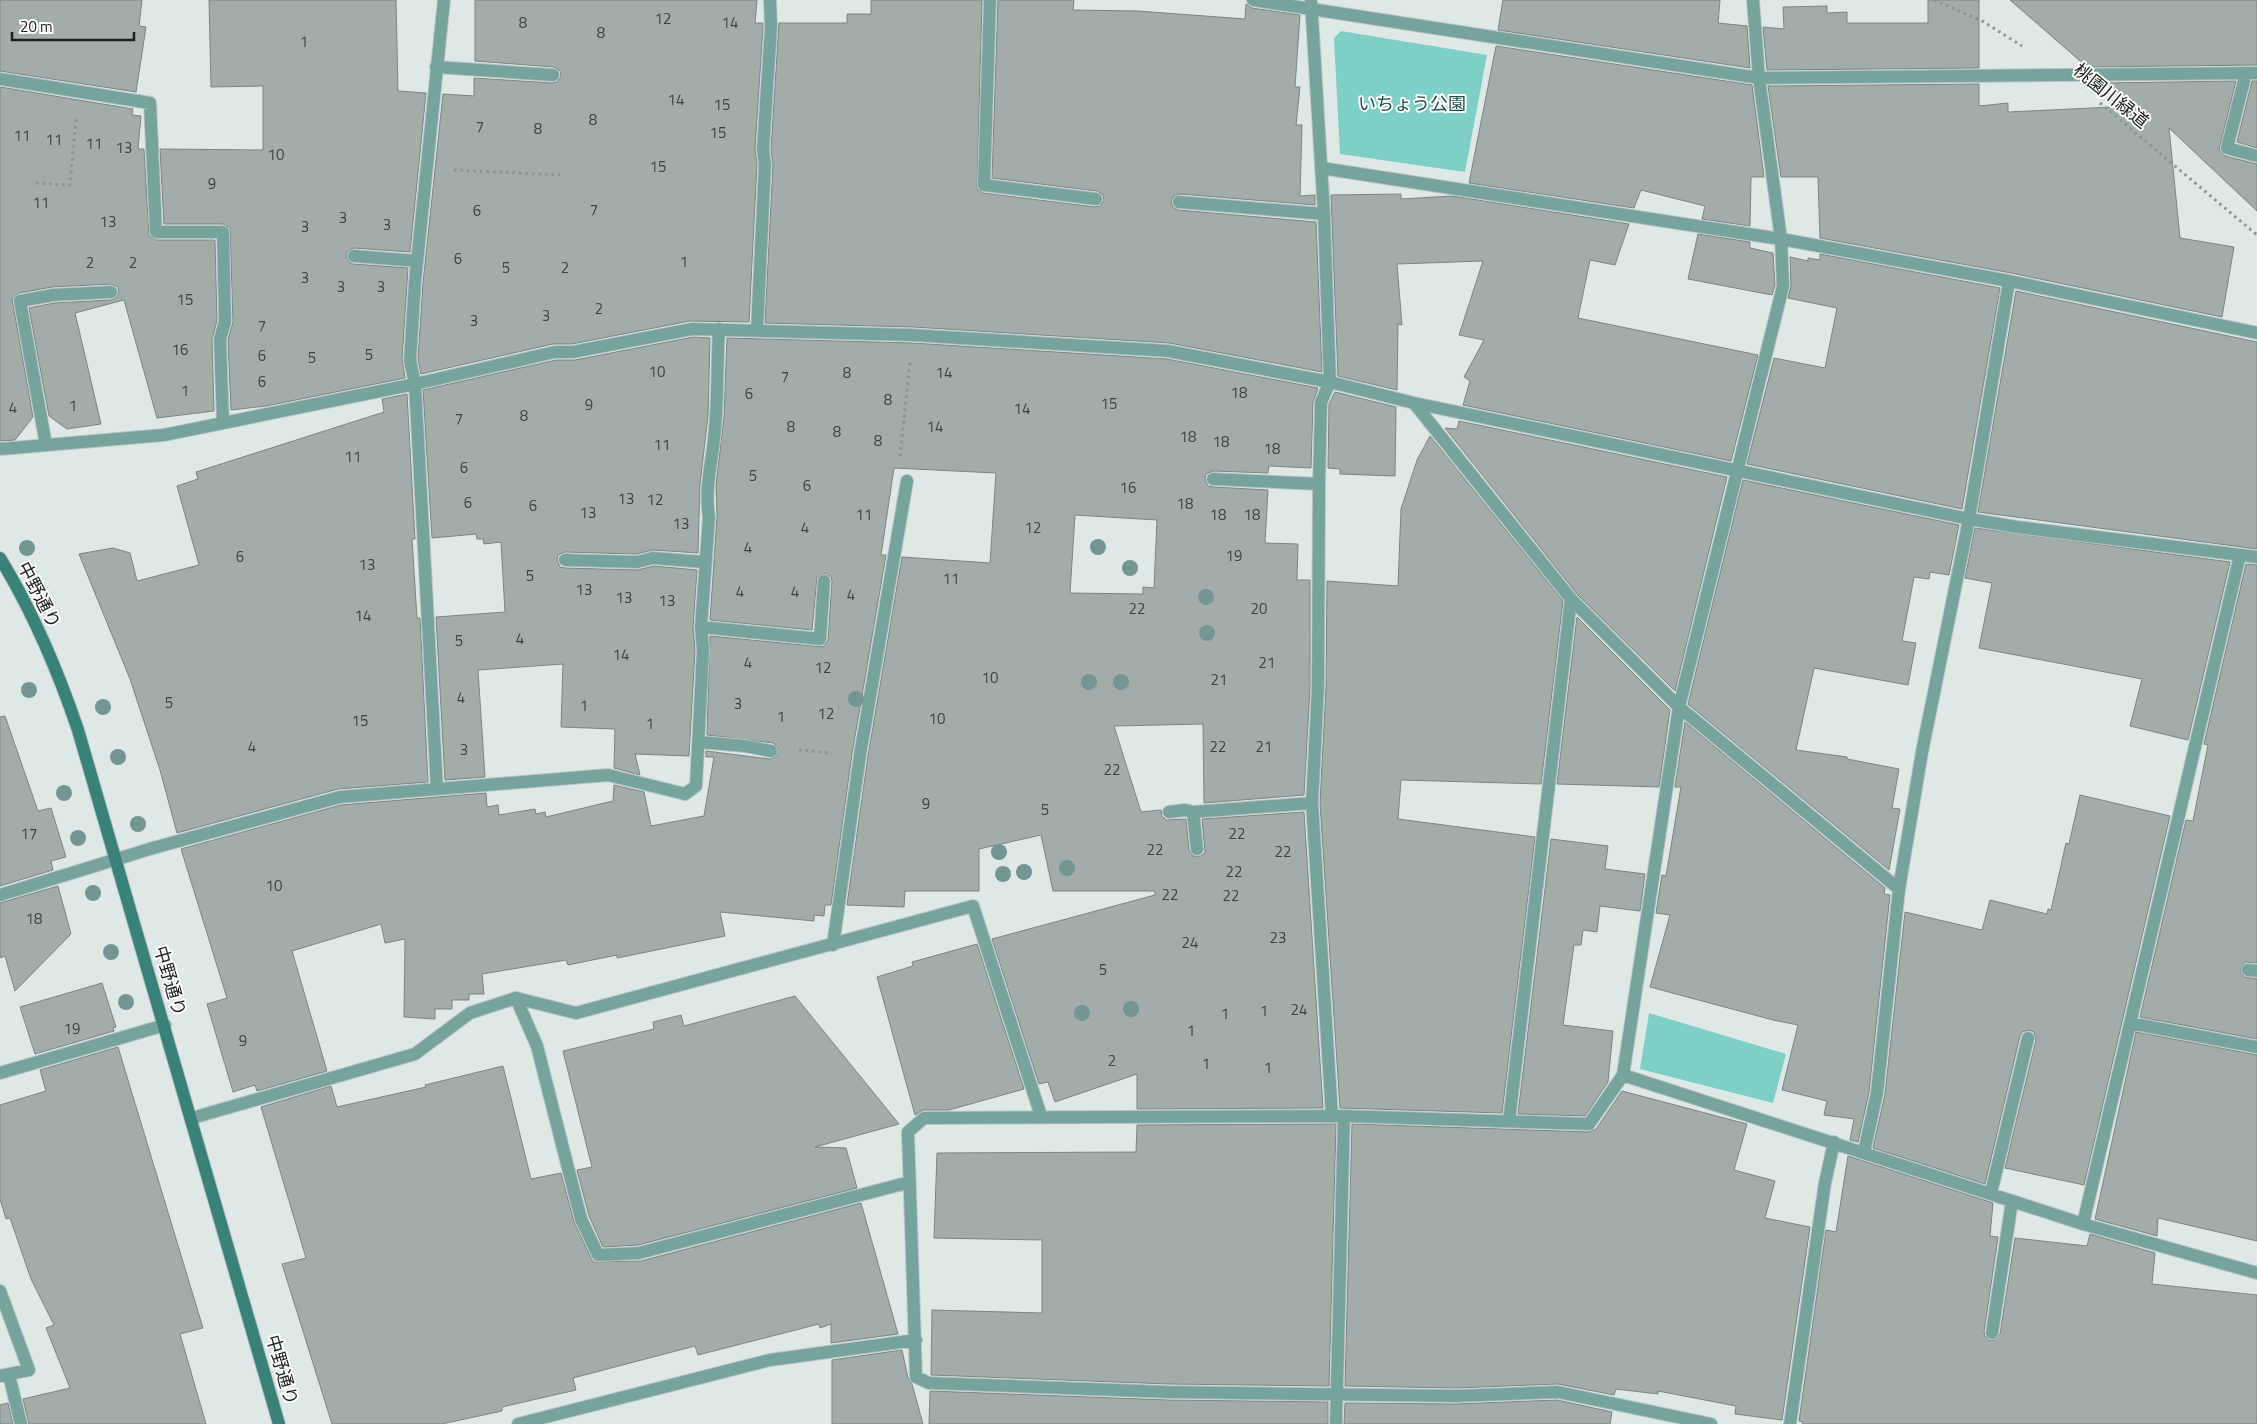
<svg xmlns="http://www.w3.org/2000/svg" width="2257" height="1424" viewBox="0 0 2257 1424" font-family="'Titillium Web','Noto Sans JP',sans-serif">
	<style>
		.green { fill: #7ecfc5 }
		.building { fill: #a2adab; stroke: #7a8583; fill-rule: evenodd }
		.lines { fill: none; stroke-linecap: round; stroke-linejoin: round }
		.service-casing { stroke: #bbc5c3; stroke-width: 14 }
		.minor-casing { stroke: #bbc5c3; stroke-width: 14 }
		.secondary-casing { stroke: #bbc5c3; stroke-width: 14 }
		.path { stroke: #8c9492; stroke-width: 3; stroke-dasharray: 2.5 4; stroke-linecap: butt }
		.service { stroke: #77a39d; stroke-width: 12 }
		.minor { stroke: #77a39d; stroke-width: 12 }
		.secondary { stroke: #3a817a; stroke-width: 12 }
		.tree { fill: #759592 }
		.labels { text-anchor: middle; stroke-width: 4; stroke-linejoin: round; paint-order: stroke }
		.number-label { font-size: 15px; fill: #3d4241 }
		.street-label { font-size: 18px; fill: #1b1f1e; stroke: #fff }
		.park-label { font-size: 18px; fill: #1f514c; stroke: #fff }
	</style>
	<rect width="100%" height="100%" fill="#dee9e7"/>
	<!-- green -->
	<path class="green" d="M 1341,31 L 1487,55 L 1465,172 L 1340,154 L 1334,38 Z
		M 1649,1013 L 1786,1054 L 1773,1103 L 1640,1069 Z"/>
	<!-- building -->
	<path class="building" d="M 0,0 L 142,0 L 139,26 L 146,27 L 136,92 L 0,71 Z
		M 209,0 L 396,0 L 398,91 L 426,93 L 410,252 L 354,248 L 348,251 L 346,256 L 349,262 L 353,264 L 408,268 L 402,359 L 405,378 L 266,406 L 231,410 L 228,340 L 233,322 L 230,228 L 223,224 L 164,224 L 160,149 L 263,150 L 263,86 L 211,87 Z
		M 475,0 L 757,0 L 755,23 L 763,23 L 763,27 L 755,149 L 757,164 L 749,322 L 690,321 L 572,344 L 553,344 L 421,374 L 418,359 L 423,283 L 443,94 L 474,96 L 474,78 L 552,83 L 557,82 L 561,76 L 560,71 L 554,67 L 475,61 Z
		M 871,0 L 982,0 L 977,189 L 983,193 L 1095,207 L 1100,206 L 1104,200 L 1103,195 L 1097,191 L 992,178 L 998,0 L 1074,0 L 1073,10 L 1138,11 L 1245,19 L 1246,4 L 1252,8 L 1300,15 L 1295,87 L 1300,87 L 1296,125 L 1302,125 L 1300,196 L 1315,195 L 1315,205 L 1180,194 L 1173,197 L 1171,202 L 1174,208 L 1178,210 L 1316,222 L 1322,372 L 1169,343 L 913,327 L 765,323 L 773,164 L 771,150 L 779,23 L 847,23 L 847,14 L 871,14 Z
		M 1503,0 L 1720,0 L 1718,23 L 1747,26 L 1750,68 L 1498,30 Z
		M 1928,0 L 1979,0 L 1979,68 L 1767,70 L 1763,27 L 1784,29 L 1783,7 L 1827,6 L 1827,13 L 1847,12 L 1847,23 L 1928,23 Z
		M 2010,0 L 2257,0 L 2257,65 L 2087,67 Z
		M 1496,46 L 1752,85 L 1764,177 L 1751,177 L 1750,226 L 1702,219 L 1705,206 L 1641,190 L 1634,208 L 1469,183 Z
		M 2236,81 L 2219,150 L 2225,156 L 2257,164 L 2257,211 L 2169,128 L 2180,238 L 2234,247 L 2222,317 L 2011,273 L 1820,238 L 1818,177 L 1781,177 L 1768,86 L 1979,84 L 1979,106 L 2008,103 L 2008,112 L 2134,106 L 2106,83 Z
		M 2252,81 L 2257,81 L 2257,148 L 2237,142 Z
		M 0,87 L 133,109 L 132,115 L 141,116 L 138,149 L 144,149 L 149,236 L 156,240 L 215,240 L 217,321 L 212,339 L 214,411 L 157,418 L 124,300 L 75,313 L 101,424 L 67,429 L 49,416 L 29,308 L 54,303 L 111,300 L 116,298 L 119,292 L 118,287 L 111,284 L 52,287 L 19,293 L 12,299 L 33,417 L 15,440 L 0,441 Z
		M 1401,194 L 1401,199 L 1452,196 L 1629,224 L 1615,265 L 1590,260 L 1578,318 L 1758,355 L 1731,461 L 1463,405 L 1470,381 L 1464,377 L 1484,340 L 1459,335 L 1483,261 L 1397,264 L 1402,325 L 1398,324 L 1397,390 L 1338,376 L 1331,195 Z
		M 1698,234 L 1750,242 L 1750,248 L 1773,253 L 1775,285 L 1772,295 L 1688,279 Z
		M 1820,254 L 2000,288 L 1962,509 L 1747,464 L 1774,358 L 1825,368 L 1837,308 L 1788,298 L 1791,286 L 1790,257 L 1808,261 L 1808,258 L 1820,260 Z
		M 2016,291 L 2257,342 L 2257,549 L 1978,512 Z
		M 693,337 L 710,338 L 708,416 L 700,484 L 698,553 L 654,550 L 636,554 L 565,552 L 558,555 L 557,560 L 560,567 L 565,568 L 637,570 L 654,566 L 697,570 L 693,627 L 695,650 L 689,756 L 635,754 L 640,775 L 614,768 L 615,729 L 561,727 L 563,664 L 478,670 L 485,777 L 445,780 L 436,617 L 505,612 L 501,542 L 484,544 L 483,539 L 477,539 L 476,534 L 432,538 L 423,390 L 556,360 L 575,360 Z
		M 727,338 L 912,343 L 1167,359 L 1318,388 L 1313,402 L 1311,468 L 1269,466 L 1268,473 L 1213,471 L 1206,474 L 1205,479 L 1208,486 L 1213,487 L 1268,490 L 1265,543 L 1298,544 L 1297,580 L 1310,580 L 1310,688 L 1304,795 L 1204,803 L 1203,724 L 1114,726 L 1141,812 L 1161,810 L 1162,816 L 1166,820 L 1186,819 L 1189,850 L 1193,856 L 1201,856 L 1205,852 L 1202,819 L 1304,812 L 1323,1108 L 1137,1109 L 1137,1074 L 1055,1102 L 1048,1082 L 1039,1084 L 992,939 L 1155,895 L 1155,891 L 1053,891 L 1041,835 L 979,849 L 979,891 L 905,891 L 904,907 L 847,905 L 868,756 L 902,557 L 990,563 L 996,473 L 894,468 L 881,555 L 886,555 L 852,754 L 831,905 L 825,905 L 824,916 L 814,915 L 814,921 L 720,912 L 725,936 L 617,958 L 617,955 L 568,965 L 566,960 L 482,974 L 484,994 L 469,994 L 469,1000 L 452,1000 L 452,1009 L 435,1009 L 435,1019 L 404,1017 L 405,939 L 385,943 L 381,924 L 292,951 L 327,1071 L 257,1091 L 255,1085 L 233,1092 L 207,1004 L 227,998 L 181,849 L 341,805 L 486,793 L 487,807 L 498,805 L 499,815 L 535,809 L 536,814 L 545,812 L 546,817 L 613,801 L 614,785 L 644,792 L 651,826 L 704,816 L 714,757 L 706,757 L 706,751 L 770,759 L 777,756 L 778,748 L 773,743 L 707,735 L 710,636 L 823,647 L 828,640 L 832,581 L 831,577 L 825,573 L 817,577 L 812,630 L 710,620 L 717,517 L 716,485 L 724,417 ZM 1075,515 L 1157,520 L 1154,588 L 1143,587 L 1143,594 L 1070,593 Z
		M 1335,392 L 1396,407 L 1395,476 L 1340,474 L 1340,469 L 1328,468 L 1329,404 Z
		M 407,394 L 415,539 L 412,539 L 417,618 L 420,618 L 428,782 L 338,789 L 177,833 L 160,770 L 130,679 L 79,554 L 113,548 L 130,553 L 137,581 L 199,565 L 177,486 L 198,479 L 196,472 L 384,412 L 382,399 Z
		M 1459,421 L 1727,477 L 1675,691 L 1577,594 L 1445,428 L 1457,429 Z
		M 1430,436 L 1563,601 L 1541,784 L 1401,780 L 1398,819 L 1535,837 L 1502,1113 L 1340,1108 L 1320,803 L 1326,688 L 1327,581 L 1398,586 L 1401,509 L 1417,460 Z
		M 1743,480 L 1959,525 L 1949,575 L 1930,572 L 1929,579 L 1914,577 L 1902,641 L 1916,643 L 1908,685 L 1814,668 L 1796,750 L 1847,757 L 1847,759 L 1899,769 L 1892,808 L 1900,809 L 1889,870 L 1688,704 Z
		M 1975,528 L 2230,562 L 2188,740 L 2130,726 L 2142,679 L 1979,648 L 1992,583 L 1965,578 Z
		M 2246,564 L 2257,565 L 2257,963 L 2245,962 L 2240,970 L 2244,977 L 2257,979 L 2257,1039 L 2140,1017 L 2186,820 L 2193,821 L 2208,745 L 2204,744 Z
		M 1577,617 L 1670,710 L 1659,787 L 1557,784 Z
		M 5,716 L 38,811 L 51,808 L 66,857 L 51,861 L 53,870 L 0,886 L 0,717 Z
		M 1685,722 L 1885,888 L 1884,894 L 1890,895 L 1869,1092 L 1858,1142 L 1850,1140 L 1854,1119 L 1824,1115 L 1827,1101 L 1782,1090 L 1798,1025 L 1773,1020 L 1650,987 L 1670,915 L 1656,913 L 1662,875 L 1666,876 L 1681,787 L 1675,787 Z
		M 2080,795 L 2170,816 L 2084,1185 L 2005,1168 L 2036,1040 L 2034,1032 L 2029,1030 L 2022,1032 L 2020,1036 L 1985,1184 L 1873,1148 L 1885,1094 L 1905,912 L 1982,930 L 1990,900 L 2047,914 L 2048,909 L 2051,910 L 2066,843 L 2069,844 Z
		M 1551,839 L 1608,846 L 1605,869 L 1645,874 L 1640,911 L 1600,906 L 1597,932 L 1583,930 L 1581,945 L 1574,945 L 1563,1025 L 1613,1031 L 1608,1082 L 1585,1116 L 1518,1114 Z
		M 58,886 L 71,934 L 15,991 L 5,956 L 0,958 L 0,903 Z
		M 977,944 L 1024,1089 L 949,1110 L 923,1110 L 915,1115 L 877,977 L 913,966 L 912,962 Z
		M 102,983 L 116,1027 L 113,1028 L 114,1031 L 35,1054 L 20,1007 Z
		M 795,996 L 899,1124 L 815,1147 L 846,1148 L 857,1188 L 638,1245 L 603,1247 L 589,1216 L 577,1170 L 592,1167 L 563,1051 L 654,1029 L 653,1022 L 681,1015 L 684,1026 Z
		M 2136,1032 L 2257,1055 L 2257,1241 L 2158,1218 L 2157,1236 L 2095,1219 Z
		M 118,1047 L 203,1328 L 180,1334 L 206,1424 L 29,1424 L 23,1399 L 70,1388 L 46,1328 L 54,1325 L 31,1279 L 10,1218 L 6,1219 L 0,1199 L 0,1105 L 46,1091 L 40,1070 Z
		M 503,1066 L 531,1179 L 561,1173 L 574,1222 L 593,1262 L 641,1261 L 861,1203 L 898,1334 L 831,1343 L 831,1324 L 820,1328 L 819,1324 L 698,1355 L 695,1346 L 573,1378 L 576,1390 L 502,1407 L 502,1411 L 442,1424 L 332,1424 L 282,1264 L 306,1258 L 261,1107 L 331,1086 L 337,1107 L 426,1087 L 425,1085 Z
		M 1622,1091 L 1747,1124 L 1734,1170 L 1775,1181 L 1765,1218 L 1810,1227 L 1782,1420 L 1735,1414 L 1736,1406 L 1658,1391 L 1658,1394 L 1616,1389 L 1614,1395 L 1558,1384 L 1456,1388 L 1345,1386 L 1352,1124 L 1589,1132 L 1596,1129 Z
		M 1336,1124 L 1329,1386 L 1168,1384 L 931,1375 L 932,1310 L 1042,1313 L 1042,1240 L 934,1238 L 937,1153 L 1136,1152 L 1137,1125 Z
		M 1848,1156 L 1993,1203 L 1990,1236 L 1998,1237 L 1984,1332 L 1985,1336 L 1990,1341 L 1995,1340 L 2000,1334 L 2015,1238 L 2087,1246 L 2090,1234 L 2155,1253 L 2152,1284 L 2257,1295 L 2257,1424 L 1802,1424 L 1803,1422 L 1799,1421 L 1826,1230 L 1836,1232 Z
		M 902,1350 L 908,1378 L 912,1384 L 923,1424 L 832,1424 L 832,1360 Z
		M 930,1391 L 1168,1400 L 1328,1402 L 1328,1424 L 929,1424 Z
		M 1557,1400 L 1612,1412 L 1610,1424 L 1344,1424 L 1345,1403 L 1456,1404 Z
		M 8,1403 L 13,1424 L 0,1424 L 0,1405 Z"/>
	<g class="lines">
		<defs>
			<path id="service" d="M 990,0 L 984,185 L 1096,199
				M 436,67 L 553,75
				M 0,79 L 150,103 L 156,232 L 223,232 L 225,322 L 220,339 L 223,422
				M 1179,202 L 1324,214
				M 354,256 L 417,261
				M 757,330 L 765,164 L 763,150 L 771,27 L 770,0
				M 46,445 L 20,301 L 53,295 L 111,292
				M 1213,479 L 1319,484
				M 565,560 L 637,562 L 653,558 L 704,562
				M 701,627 L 820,639 L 824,581
				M 1318,688 L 1312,803 L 1332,1116
				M 1679,707 L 1899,889 L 1877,1093 L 1864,1152
				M 699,742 L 745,746 L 771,751
				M 685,794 L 696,786 L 703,650 L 701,627 L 709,517 C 704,488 713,458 715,429 C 718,396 717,362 719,329
				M 1169,812 L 1185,810 L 1193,812 L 1312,803
				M 1193,812 L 1197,849
				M 833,945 L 860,755 L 907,481
				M 2248,970 L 2257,971
				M 516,998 L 537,1046 L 581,1219 L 598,1255 L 639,1253 L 910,1182
				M 2130,1023 L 2257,1047
				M 1623,1075 L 2083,1224 L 2257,1273
				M 1509,1121 L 1571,599
				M 1991,1193 L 2028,1038
				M 2083,1224 L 2240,555
				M 0,1291 L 29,1370 L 0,1376
				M 1992,1333 L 2012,1201
				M 9,1375 L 21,1424
				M 1456,1396 L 1168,1392 L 929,1383 L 916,1377 L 908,1132 L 924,1118 L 1344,1116 L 1589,1124 L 1623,1075 L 1679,707
				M 518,1424 L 770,1360 L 916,1340
				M 1336,1424 L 1344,1116
				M 1790,1424 L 1825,1183 L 1834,1142"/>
			<path id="minor" d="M 1253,0 L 1759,78 L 2257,73
				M 1311,0 L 1324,214 L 1330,382 L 1321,402 L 1319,484 L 1318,688
				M 2246,73 L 2227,148 L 2257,156
				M 1321,168 L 1781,239 L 2009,281 L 2257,333
				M 1414,403 L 1571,599 L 1679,707
				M 0,449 L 164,435 L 415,384 L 555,352 L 573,352 L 692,329 L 912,335 L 1168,351 L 1330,382 L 1414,403 L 1969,519 L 2017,527 L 2257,557
				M 1679,707 L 1783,286 L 1781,239 L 1759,78 L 1753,0
				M 437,789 L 415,384 L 410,360 L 415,282 L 444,0
				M 1899,889 L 1922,752 L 1969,519 L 2009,281
				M 0,895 L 153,848 L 340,797 L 608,775 L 685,794
				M 0,1073 L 165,1025
				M 192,1118 L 415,1054 L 470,1013 L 516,998 L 576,1013 L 973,906 L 1041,1116
				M 1456,1396 L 1558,1392 L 1711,1424"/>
			<path id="secondary" d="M 0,558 C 33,612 58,671 78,730 L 279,1424"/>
		</defs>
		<!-- service casing -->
		<use href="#service" class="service-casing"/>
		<!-- minor casing -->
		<use href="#minor" class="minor-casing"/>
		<!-- secondary casing -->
		<use href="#secondary" class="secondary-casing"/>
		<!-- path -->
		<path class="path" d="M 1934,0 L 1984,22 L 2022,46
			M 2100,103 L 2257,235
			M 454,170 L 561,175
			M 36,183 L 70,185 L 76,119
			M 900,456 L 910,363
			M 799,750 L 832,753"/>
		<!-- service -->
		<use href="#service" class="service"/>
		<!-- minor -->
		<use href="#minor" class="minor"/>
		<!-- secondary -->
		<use href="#secondary" class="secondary"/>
	</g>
	<!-- trees -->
	<g class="tree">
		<circle cx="1098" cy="547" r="8"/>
		<circle cx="27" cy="548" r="8"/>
		<circle cx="1130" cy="568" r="8"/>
		<circle cx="1206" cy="597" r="8"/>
		<circle cx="1207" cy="633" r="8"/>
		<circle cx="1089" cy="682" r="8"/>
		<circle cx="1121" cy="682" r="8"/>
		<circle cx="29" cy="690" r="8"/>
		<circle cx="856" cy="699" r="8"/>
		<circle cx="103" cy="707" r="8"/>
		<circle cx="118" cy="757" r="8"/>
		<circle cx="64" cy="793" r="8"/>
		<circle cx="138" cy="824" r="8"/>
		<circle cx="78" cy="838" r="8"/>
		<circle cx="999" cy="852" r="8"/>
		<circle cx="1067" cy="868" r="8"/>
		<circle cx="1024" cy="872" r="8"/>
		<circle cx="1003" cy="874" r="8"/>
		<circle cx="93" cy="893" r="8"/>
		<circle cx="111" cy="952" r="8"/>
		<circle cx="126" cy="1002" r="8"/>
		<circle cx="1131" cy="1009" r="8"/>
		<circle cx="1082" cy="1013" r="8"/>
	</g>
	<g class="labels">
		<!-- number labels -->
		<g class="number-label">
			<text x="663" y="24">12</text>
			<text x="523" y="28">8</text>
			<text x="730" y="28">14</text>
			<text x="601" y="38">8</text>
			<text x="304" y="47">1</text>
			<text x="676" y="105">14</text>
			<text x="722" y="110">15</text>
			<text x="593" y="125">8</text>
			<text x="480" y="132">7</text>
			<text x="538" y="134">8</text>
			<text x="718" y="138">15</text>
			<text x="22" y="141">11</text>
			<text x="54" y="145">11</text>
			<text x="94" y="149">11</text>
			<text x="124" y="153">13</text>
			<text x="276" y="160">10</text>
			<text x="658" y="172">15</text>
			<text x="212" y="189">9</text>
			<text x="41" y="208">11</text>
			<text x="594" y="215">7</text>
			<text x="477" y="216">6</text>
			<text x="343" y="223">3</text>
			<text x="108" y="227">13</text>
			<text x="387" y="230">3</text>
			<text x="305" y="232">3</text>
			<text x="458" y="264">6</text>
			<text x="684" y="267">1</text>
			<text x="90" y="268">2</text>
			<text x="133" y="268">2</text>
			<text x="506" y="273">5</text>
			<text x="565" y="273">2</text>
			<text x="305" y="283">3</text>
			<text x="341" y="292">3</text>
			<text x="381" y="292">3</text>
			<text x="185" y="305">15</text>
			<text x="599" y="314">2</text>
			<text x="546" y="321">3</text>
			<text x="474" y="326">3</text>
			<text x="262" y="331">7</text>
			<text x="180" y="355">16</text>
			<text x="369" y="360">5</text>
			<text x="262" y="361">6</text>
			<text x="312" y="363">5</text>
			<text x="657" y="377">10</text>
			<text x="847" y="378">8</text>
			<text x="944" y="378">14</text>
			<text x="785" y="382">7</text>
			<text x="262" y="387">6</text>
			<text x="185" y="396">1</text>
			<text x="1239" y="398">18</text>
			<text x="749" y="399">6</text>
			<text x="888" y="405">8</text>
			<text x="1109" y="409">15</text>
			<text x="589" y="410">9</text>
			<text x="73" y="411">1</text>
			<text x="13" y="413">4</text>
			<text x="1022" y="414">14</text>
			<text x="524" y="421">8</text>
			<text x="459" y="424">7</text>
			<text x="791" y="432">8</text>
			<text x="935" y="432">14</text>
			<text x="837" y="437">8</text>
			<text x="1188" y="442">18</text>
			<text x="878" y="446">8</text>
			<text x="1221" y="447">18</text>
			<text x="662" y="450">11</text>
			<text x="1272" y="454">18</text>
			<text x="353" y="462">11</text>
			<text x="464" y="473">6</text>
			<text x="753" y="481">5</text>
			<text x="807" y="491">6</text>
			<text x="1128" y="493">16</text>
			<text x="626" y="504">13</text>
			<text x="655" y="505">12</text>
			<text x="468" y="508">6</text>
			<text x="1185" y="509">18</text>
			<text x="533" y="511">6</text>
			<text x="588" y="518">13</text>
			<text x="864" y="520">11</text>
			<text x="1218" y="520">18</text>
			<text x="1252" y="520">18</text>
			<text x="681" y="529">13</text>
			<text x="805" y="533">4</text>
			<text x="1033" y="533">12</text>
			<text x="748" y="553">4</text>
			<text x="1234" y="561">19</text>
			<text x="240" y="562">6</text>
			<text x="367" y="570">13</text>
			<text x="530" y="581">5</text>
			<text x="951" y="584">11</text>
			<text x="584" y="595">13</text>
			<text x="740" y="597">4</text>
			<text x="795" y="597">4</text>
			<text x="851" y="600">4</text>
			<text x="624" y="603">13</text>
			<text x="667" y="606">13</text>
			<text x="1137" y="614">22</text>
			<text x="1259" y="614">20</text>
			<text x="363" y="621">14</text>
			<text x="520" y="644">4</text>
			<text x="459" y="646">5</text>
			<text x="621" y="660">14</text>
			<text x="748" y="668">4</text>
			<text x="1267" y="668">21</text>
			<text x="823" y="673">12</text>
			<text x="990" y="683">10</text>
			<text x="1219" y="685">21</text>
			<text x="461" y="703">4</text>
			<text x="169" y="708">5</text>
			<text x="738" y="709">3</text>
			<text x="584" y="711">1</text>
			<text x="826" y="719">12</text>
			<text x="781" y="722">1</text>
			<text x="937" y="724">10</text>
			<text x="360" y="726">15</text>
			<text x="650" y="729">1</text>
			<text x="252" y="752">4</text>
			<text x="1218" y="752">22</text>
			<text x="1264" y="752">21</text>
			<text x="464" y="755">3</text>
			<text x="1112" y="775">22</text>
			<text x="926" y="809">9</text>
			<text x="1045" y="815">5</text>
			<text x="29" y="839">17</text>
			<text x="1237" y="839">22</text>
			<text x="1155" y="855">22</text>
			<text x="1283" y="857">22</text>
			<text x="1234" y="877">22</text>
			<text x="274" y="891">10</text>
			<text x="1170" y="900">22</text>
			<text x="1231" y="901">22</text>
			<text x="34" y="924">18</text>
			<text x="1278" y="943">23</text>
			<text x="1190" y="948">24</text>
			<text x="1103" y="975">5</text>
			<text x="1299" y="1015">24</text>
			<text x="1264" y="1016">1</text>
			<text x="1225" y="1019">1</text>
			<text x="72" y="1034">19</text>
			<text x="1191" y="1036">1</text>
			<text x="243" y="1046">9</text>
			<text x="1112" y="1066">2</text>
			<text x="1206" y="1069">1</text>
			<text x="1268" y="1073">1</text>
		</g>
		<!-- street labels -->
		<g class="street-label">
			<text transform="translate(2111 96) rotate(39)" y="6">桃園川緑道</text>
			<text transform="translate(39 595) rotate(63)" y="6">中野通り</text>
			<text transform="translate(170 981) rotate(74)" y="6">中野通り</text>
			<text transform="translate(282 1370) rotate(74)" y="6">中野通り</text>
		</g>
		<!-- park labels -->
		<g class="park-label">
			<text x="1412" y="110">いちょう公園</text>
		</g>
	</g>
	<!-- scale -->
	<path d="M12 32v8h122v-8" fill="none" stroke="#1b1f1e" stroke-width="2.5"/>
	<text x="20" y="32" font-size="15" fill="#1b1f1e" stroke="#ffffff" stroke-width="4" paint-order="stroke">20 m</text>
</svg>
